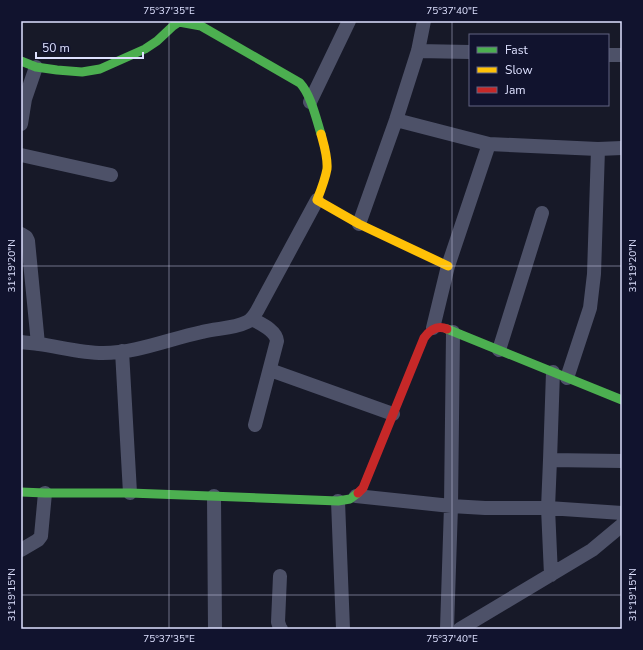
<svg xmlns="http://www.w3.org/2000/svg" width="643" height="650" viewBox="0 0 643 650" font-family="'Nunito Sans',sans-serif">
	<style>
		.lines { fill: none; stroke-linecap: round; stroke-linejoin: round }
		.street { stroke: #4d5168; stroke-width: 14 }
		.fast { stroke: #4caf50; stroke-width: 9 }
		.slow { stroke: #ffc107; stroke-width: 9 }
		.jam { stroke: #c62828; stroke-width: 9 }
		.ticks { fill: none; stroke: #dee1ff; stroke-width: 1; stroke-opacity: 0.45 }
		.neatline { fill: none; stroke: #dee1ff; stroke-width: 1.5 }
		.ticks-label { font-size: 10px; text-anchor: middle; fill: #dee1ff }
	</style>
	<rect width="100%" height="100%" fill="#171928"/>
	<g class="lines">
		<!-- street -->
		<path class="street" d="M 418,51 L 470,52
			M 608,55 L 622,55
			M 310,102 L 349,21
			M 396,120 L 489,144 L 598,149 L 622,148
			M 21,124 L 25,99 L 36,67
			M 21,155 L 111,175
			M 359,224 L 396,120 L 418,51 L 424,21
			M 21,234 L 26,237 L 28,241 L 38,344
			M 252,319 C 261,324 276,330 277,341 L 255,425
			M 433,328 L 448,266 L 489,144
			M 21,342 C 27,343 33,343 39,344 C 60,347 82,353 103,353 C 137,353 169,339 202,332 C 216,328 233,329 247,322 C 251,320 254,316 257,311 L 317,200
			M 499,350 L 542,213
			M 122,351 L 130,493
			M 270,370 L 393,414
			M 567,378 L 590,308 L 594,274 L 598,149
			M 550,460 L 622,461
			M 214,496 L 215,629
			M 356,496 L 451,506 L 485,508 L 548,508 L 622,513
			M 338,501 L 343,629
			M 21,550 L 38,540 L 41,536 L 45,493
			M 551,575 L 548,508 L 550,460 L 553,372
			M 280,576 L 278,622 L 280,628 L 281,629
			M 447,629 L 451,506 L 453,332
			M 460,629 L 592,550 L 622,525"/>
		<!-- fast -->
		<path class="fast" d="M 21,61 L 36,67 L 57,70 L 82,72 L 100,69 L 145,49 L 157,41 L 173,26 L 179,22 L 201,26 L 300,83 C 311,95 316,118 321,134
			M 447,329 L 622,400
			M 21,492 L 45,493 L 130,493 L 338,501 L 350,499 L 358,493"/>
		<!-- slow -->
		<path class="slow" d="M 321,134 C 324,145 328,157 327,169 C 325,180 321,190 317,200 L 359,224 L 448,266"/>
		<!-- jam -->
		<path class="jam" d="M 358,493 L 363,488 L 424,338 C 430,330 437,325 447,329"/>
	</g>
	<!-- ticks -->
	<path class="ticks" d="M 169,21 L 169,629M 452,21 L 452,629M 21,266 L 622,266M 21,595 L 622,595"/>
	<!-- border -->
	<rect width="643" height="650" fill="none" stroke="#11132e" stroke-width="44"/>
	<!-- legend -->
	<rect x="469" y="34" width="140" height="72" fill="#11132e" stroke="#636582"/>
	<rect x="477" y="47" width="20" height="6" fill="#4caf50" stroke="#636582"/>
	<text x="505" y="54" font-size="12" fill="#dee1ff">Fast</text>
	<rect x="477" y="67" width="20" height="6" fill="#ffc107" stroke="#636582"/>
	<text x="505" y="74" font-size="12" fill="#dee1ff">Slow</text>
	<rect x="477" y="87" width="20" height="6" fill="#c62828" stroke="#636582"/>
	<text x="505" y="94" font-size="12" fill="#dee1ff">Jam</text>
	<!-- scale -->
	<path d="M36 52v6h107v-6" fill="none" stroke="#dee1ff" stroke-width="2"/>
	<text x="42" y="52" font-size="12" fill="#dee1ff" stroke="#11132e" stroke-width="3" paint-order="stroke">50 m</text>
	<rect x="22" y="22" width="599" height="606" class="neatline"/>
	<g class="ticks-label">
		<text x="169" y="14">75°37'35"E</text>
		<text x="452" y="14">75°37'40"E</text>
		<text transform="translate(11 266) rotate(-90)" y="4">31°19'20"N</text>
		<text transform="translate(632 266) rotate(-90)" y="4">31°19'20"N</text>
		<text transform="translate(11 595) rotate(-90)" y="4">31°19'15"N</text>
		<text transform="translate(632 595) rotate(-90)" y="4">31°19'15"N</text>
		<text x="169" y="642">75°37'35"E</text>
		<text x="452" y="642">75°37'40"E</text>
	</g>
</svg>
